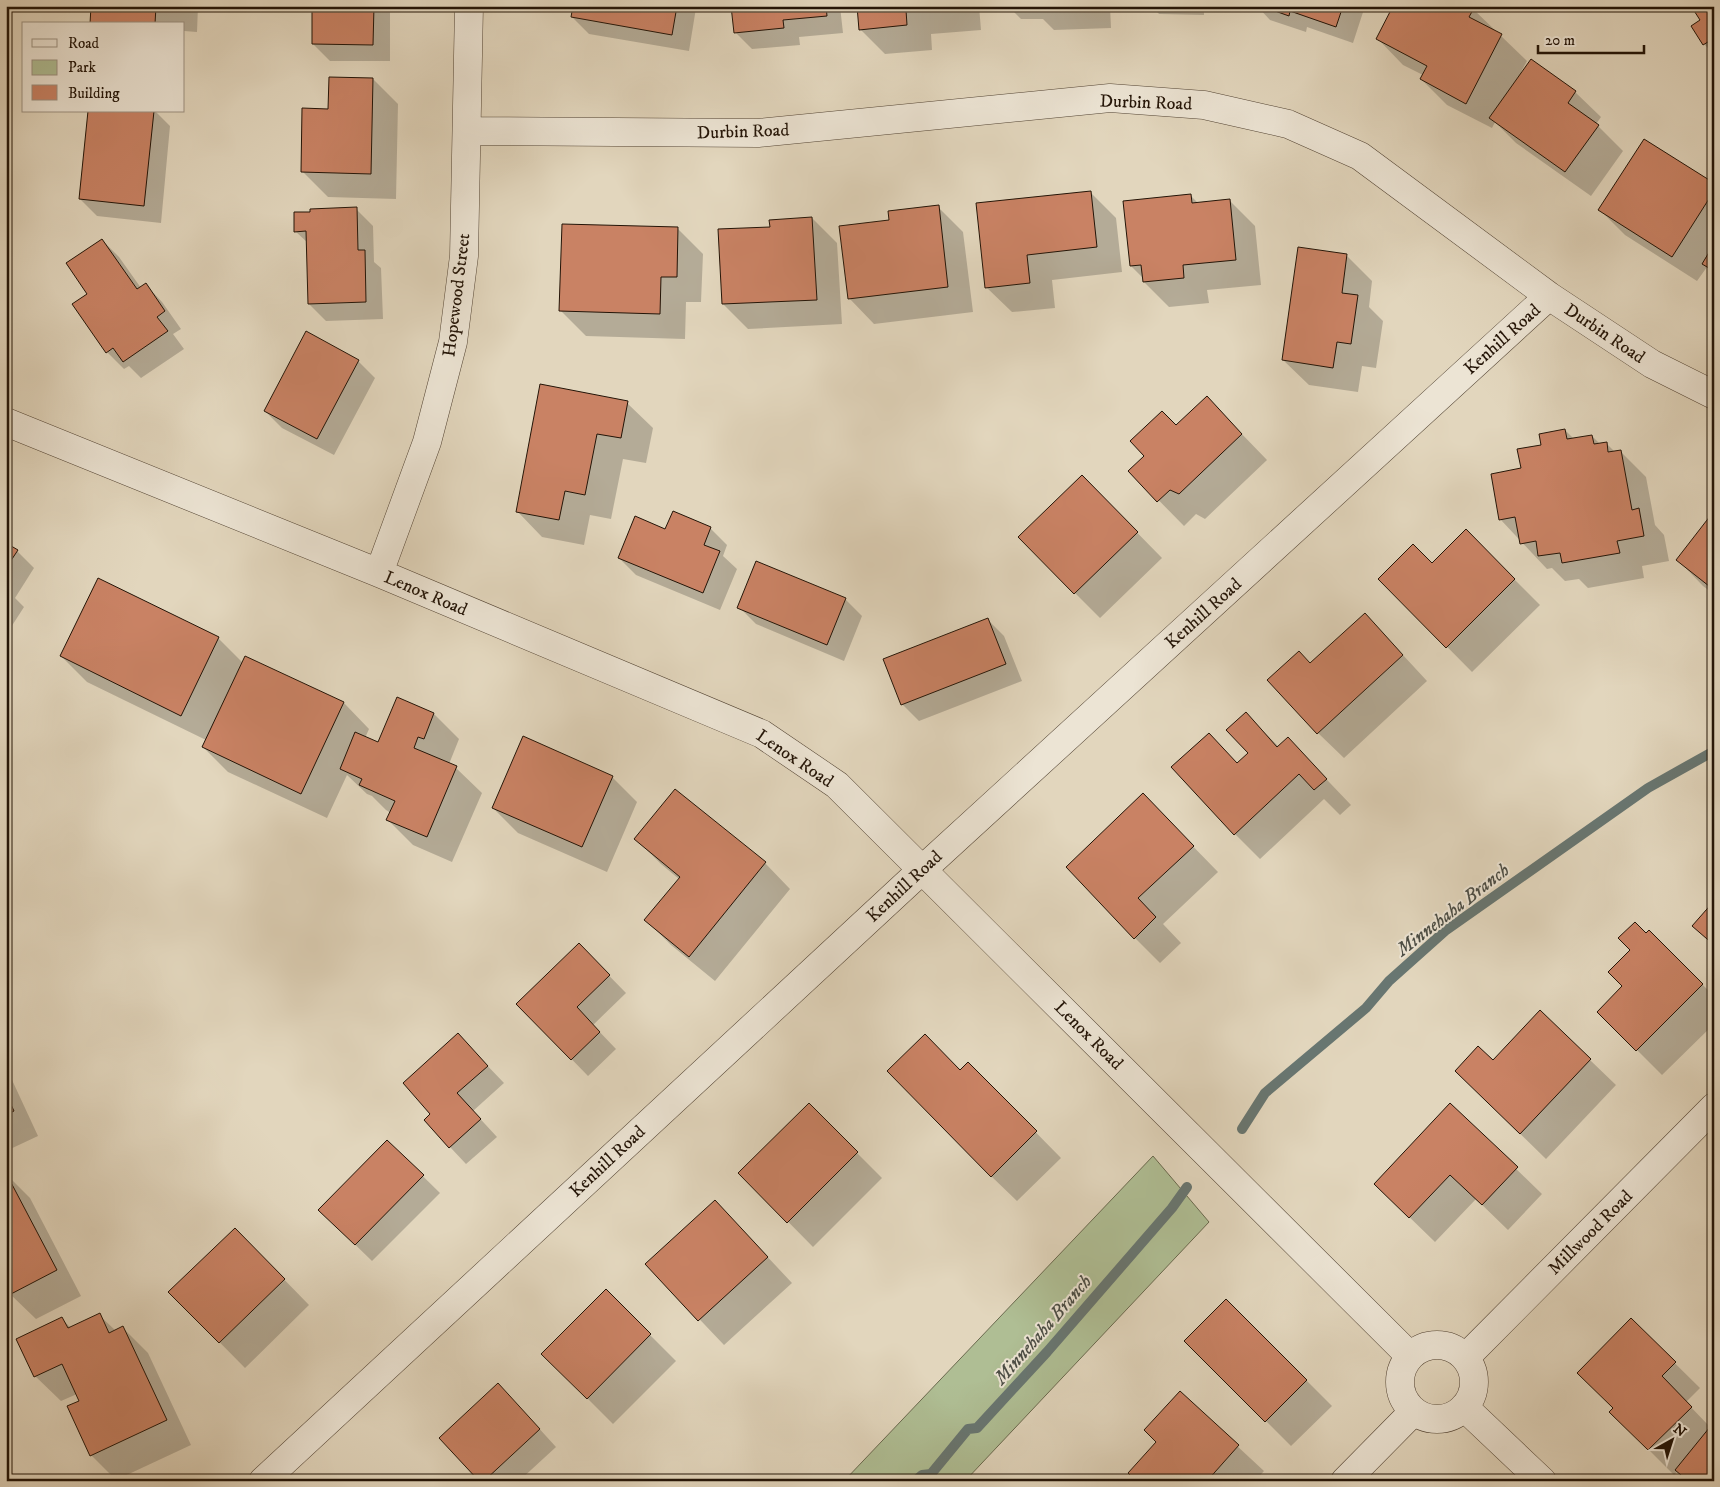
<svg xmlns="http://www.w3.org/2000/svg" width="1720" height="1487" viewBox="0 0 1720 1487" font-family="'IM FELL DW Pica',serif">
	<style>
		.green { fill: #afbe94; stroke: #69694e }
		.shadow { fill: #0003 }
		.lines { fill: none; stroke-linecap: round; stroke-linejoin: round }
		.stream { stroke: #687671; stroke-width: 10 }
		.building { fill: #c98264; stroke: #231407 }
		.street-casing { stroke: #534434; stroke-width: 29 }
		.street { stroke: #ece4d4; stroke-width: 28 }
		.labels { text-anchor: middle; stroke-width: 4; stroke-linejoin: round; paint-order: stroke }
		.street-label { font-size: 18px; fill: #231407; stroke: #ece4d4 }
		.water-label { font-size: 19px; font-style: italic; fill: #4b4d45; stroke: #ece4d4 }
	</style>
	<rect width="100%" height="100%" fill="#e2d6bd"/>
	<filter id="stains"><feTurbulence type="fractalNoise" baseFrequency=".004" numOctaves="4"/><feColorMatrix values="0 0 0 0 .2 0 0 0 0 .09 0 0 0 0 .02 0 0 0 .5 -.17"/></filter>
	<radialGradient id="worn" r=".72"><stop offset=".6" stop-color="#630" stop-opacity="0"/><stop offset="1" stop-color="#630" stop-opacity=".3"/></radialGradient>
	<!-- green -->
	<path class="green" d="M 1153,1156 L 1209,1222 L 965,1481 L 844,1481 Z"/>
	<!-- shadow -->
	<path class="shadow" d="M 92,6 L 198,6 L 197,32 L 184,31 L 184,24 L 91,24 Z
		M 313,6 L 387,6 L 390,10 L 390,61 L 330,61 L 313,44 Z
		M 574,6 L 694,6 L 696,8 L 689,51 L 589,34 L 572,17 Z
		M 732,6 L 840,6 L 843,33 L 799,37 L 800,45 L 752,49 L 735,32 Z
		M 858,6 L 979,6 L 981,30 L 931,34 L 932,50 L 885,54 L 860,29 Z
		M 1008,6 L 1110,6 L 1111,28 L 1054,30 L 1043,19 L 1021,19 Z
		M 1152,6 L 1226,6 L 1204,7 L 1204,15 L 1159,14 Z
		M 1257,6 L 1365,6 L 1353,43 L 1307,27 L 1306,32 L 1270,20 Z
		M 1714,6 L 1714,54 L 1704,44 L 1692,26 L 1701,20 Z
		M 1473,9 L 1527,61 L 1521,72 L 1522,73 L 1531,61 L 1575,92 L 1601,117 L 1596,124 L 1623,151 L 1591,196 L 1516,143 L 1495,122 L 1492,128 L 1447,105 L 1421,79 L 1423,75 L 1403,65 L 1378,39 Z
		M 373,79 L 398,104 L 396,199 L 328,197 L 303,172 Z
		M 89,111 L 155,111 L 170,126 L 161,223 L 97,216 L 80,199 Z
		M 1714,184 L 1714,274 L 1707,267 L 1697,281 L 1625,235 L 1600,210 Z
		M 1090,192 L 1116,218 L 1122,272 L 1052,280 L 1055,308 L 1012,312 L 986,287 Z
		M 1190,195 L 1199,204 L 1229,200 L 1255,226 L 1261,285 L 1207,290 L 1209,303 L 1169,307 L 1144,282 L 1144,279 L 1131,266 Z
		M 938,207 L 963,232 L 973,312 L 874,324 L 849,298 L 890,221 Z
		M 356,209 L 373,226 L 374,262 L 381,268 L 383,319 L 326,321 L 309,304 L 308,243 L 295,231 Z
		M 812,218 L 837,243 L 842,324 L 748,329 L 723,304 L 771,228 Z
		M 678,229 L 703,254 L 701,302 L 686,302 L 685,339 L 586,336 L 560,310 Z
		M 102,240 L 119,257 L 141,288 L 146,285 L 162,302 L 181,329 L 173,334 L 184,349 L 141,378 L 129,366 L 124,369 L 107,352 L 74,304 L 89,294 Z
		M 1347,256 L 1372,281 L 1369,307 L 1383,321 L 1376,368 L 1362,366 L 1358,392 L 1309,385 L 1283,360 Z
		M 358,361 L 375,378 L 334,455 L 282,428 L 265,411 Z
		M 1207,398 L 1267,460 L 1205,519 L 1196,514 L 1184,526 L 1130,471 Z
		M 627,403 L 653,428 L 646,463 L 623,459 L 611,519 L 590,515 L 584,545 L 542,537 L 517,511 Z
		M 1565,430 L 1574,439 L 1592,436 L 1600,444 L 1606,443 L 1615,452 L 1620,451 L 1646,477 L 1655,525 L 1664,535 L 1669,561 L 1642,566 L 1644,578 L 1588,588 L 1579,579 L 1565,581 L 1552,568 L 1547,569 L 1501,520 L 1492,475 L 1522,469 L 1542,446 Z
		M 1107,502 L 1162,558 L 1100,618 L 1075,593 Z
		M 1714,513 L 1714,594 L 1703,586 L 1678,560 Z
		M 710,528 L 727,545 L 723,556 L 737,569 L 720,610 L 636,575 L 619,558 L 666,531 Z
		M 1466,531 L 1540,605 L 1472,672 L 1380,579 L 1432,565 Z
		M 6,544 L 17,551 L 34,568 L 15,598 L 24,607 L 6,635 Z
		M 845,599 L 862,616 L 844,661 L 756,624 L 739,607 Z
		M 1365,614 L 1427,681 L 1344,758 L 1318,733 Z
		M 987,619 L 1004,636 L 1022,681 L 919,721 L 902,704 L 885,660 Z
		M 218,638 L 243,663 L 245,657 L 344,703 L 369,729 L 365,738 L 379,744 L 434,714 L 459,739 L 449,764 L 456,768 L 482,793 L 452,862 L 413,845 L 388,820 L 391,813 L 386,810 L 372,796 L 367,794 L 347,775 L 327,818 L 228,772 L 203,747 L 206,740 L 87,682 L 61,656 Z
		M 1246,714 L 1279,747 L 1288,739 L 1351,805 L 1340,815 L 1324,799 L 1260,859 L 1235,834 L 1238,764 L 1249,754 Z
		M 612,777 L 637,802 L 607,872 L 518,833 L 493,808 Z
		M 675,790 L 765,863 L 790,889 L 715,981 L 671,945 L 646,920 L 679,879 L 661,864 L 636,839 Z
		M 1143,795 L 1218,872 L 1163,924 L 1181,943 L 1160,963 L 1135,938 Z
		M 1649,932 L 1714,996 L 1714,1024 L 1662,1075 L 1599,1012 L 1624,986 L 1646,935 Z
		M 579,945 L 626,993 L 593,1025 L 616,1049 L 588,1076 L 518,1004 Z
		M 1540,1012 L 1616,1085 L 1546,1159 L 1456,1071 L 1493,1062 Z
		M 458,1035 L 504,1083 L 473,1111 L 497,1137 L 466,1164 L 450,1147 L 432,1114 Z
		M 6,1067 L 38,1136 L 6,1151 Z
		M 960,1071 L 993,1089 L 1061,1158 L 1017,1201 L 991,1176 Z
		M 809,1105 L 882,1178 L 813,1247 L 740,1173 Z
		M 1450,1105 L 1542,1194 L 1508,1230 L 1476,1199 L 1435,1242 L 1401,1209 Z
		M 387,1141 L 440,1193 L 372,1261 L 337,1227 Z
		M 6,1174 L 30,1198 L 81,1296 L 36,1319 L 10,1294 Z
		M 715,1201 L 792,1283 L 724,1345 L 647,1264 Z
		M 235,1229 L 309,1305 L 245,1368 L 170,1292 Z
		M 606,1291 L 676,1361 L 613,1424 L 543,1354 Z
		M 1226,1300 L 1332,1406 L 1291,1446 L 1186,1341 Z
		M 99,1315 L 116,1331 L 123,1328 L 148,1353 L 191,1445 L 116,1480 L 91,1455 L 81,1402 L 77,1394 L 61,1401 L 35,1376 L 62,1319 L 71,1328 Z
		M 1631,1320 L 1700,1388 L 1686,1402 L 1711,1428 L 1714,1481 L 1688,1481 L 1678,1471 L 1674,1475 L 1611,1412 L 1614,1408 Z
		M 1180,1393 L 1264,1471 L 1255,1481 L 1137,1481 L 1158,1442 Z
		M 515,1402 L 556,1447 L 519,1481 L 481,1481 Z"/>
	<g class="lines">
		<!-- stream -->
		<path class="stream" d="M 1242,1129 L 1265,1093 L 1366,1008 L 1389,981 L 1445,931 L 1648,788 L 1714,751
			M 915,1481 L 922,1475 L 931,1474 L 968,1429 L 977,1428 L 1047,1352 L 1172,1208 L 1187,1187"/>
	</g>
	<!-- building -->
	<path class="building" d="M 91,6 L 172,6 L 156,6 L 155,24 L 90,24 Z
		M 312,6 L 374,6 L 373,45 L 312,44 Z
		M 573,6 L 677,6 L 672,35 L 571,17 Z
		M 731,6 L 826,6 L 827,16 L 783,20 L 784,28 L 734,33 Z
		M 857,6 L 942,6 L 906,10 L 907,25 L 859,30 Z
		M 1261,6 L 1343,6 L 1336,27 L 1290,11 L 1289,16 Z
		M 1393,6 L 1470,6 L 1474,8 L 1469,17 L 1502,34 L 1466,104 L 1420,79 L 1427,66 L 1376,39 Z
		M 1691,6 L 1714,6 L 1714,44 L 1711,40 L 1703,45 L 1691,26 L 1700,20 Z
		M 1531,59 L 1576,91 L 1568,103 L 1599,125 L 1565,172 L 1489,118 Z
		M 329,77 L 373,78 L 371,174 L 301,172 L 302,108 L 328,109 Z
		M 88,111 L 154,111 L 144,206 L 79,199 Z
		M 1644,139 L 1714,183 L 1714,191 L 1672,257 L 1598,210 Z
		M 1091,191 L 1097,247 L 1027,255 L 1030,283 L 985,288 L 976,203 Z
		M 1191,194 L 1192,203 L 1230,199 L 1236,260 L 1183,265 L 1184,278 L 1143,282 L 1141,265 L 1130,266 L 1123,201 Z
		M 939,205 L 948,287 L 848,299 L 839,226 L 889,220 L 888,211 Z
		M 357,207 L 358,250 L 365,250 L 366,302 L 308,304 L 306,231 L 294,232 L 294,212 L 310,212 L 310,209 Z
		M 812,217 L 817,300 L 722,304 L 718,229 L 770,227 L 769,220 Z
		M 562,224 L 678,227 L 677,277 L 661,277 L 660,314 L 559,311 Z
		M 102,239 L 137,289 L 146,283 L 165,311 L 157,317 L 168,331 L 123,362 L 113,348 L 106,353 L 72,304 L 87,294 L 66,263 Z
		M 1714,244 L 1714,271 L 1702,264 Z
		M 1298,247 L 1347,254 L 1342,293 L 1358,295 L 1351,344 L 1337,342 L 1333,368 L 1282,360 Z
		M 306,331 L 359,360 L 317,439 L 264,411 Z
		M 540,384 L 628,401 L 621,438 L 597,434 L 585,495 L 565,491 L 559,520 L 516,512 Z
		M 1207,396 L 1242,434 L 1179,494 L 1170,490 L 1157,502 L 1128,471 L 1144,456 L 1130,441 L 1162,411 L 1176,425 Z
		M 1565,429 L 1567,439 L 1592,435 L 1594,444 L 1607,442 L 1608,452 L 1621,450 L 1632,510 L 1639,508 L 1644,536 L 1617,541 L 1620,553 L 1562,563 L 1560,553 L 1538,556 L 1536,541 L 1520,544 L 1515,517 L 1499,520 L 1491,474 L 1521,468 L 1517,449 L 1541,445 L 1539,434 Z
		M 1082,475 L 1138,532 L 1074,594 L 1018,537 Z
		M 673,511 L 711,527 L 704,545 L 720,551 L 703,593 L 618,558 L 635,516 L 665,529 Z
		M 1714,511 L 1714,590 L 1676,560 Z
		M 1466,529 L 1515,579 L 1446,648 L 1378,579 L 1413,544 L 1432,563 Z
		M 6,543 L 18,550 L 6,568 Z
		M 756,561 L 846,598 L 827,645 L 737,608 Z
		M 98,578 L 219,637 L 181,716 L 60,656 Z
		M 1365,613 L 1403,655 L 1317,734 L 1267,680 L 1299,651 L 1310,663 Z
		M 988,618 L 1006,664 L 901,705 L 883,659 Z
		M 245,656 L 344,702 L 301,794 L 202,747 Z
		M 397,697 L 434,713 L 424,739 L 418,737 L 414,748 L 457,766 L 427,837 L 386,820 L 395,801 L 359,785 L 362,779 L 340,769 L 355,732 L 378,742 Z
		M 1246,712 L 1277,747 L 1288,737 L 1327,779 L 1314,790 L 1299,774 L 1234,835 L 1171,767 L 1209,733 L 1237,763 L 1248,753 L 1226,730 Z
		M 523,736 L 613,776 L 582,847 L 492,808 Z
		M 675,789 L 766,862 L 689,957 L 644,920 L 680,877 L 634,839 Z
		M 1143,793 L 1194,846 L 1138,898 L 1156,917 L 1134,939 L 1066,867 Z
		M 1714,901 L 1714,945 L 1692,926 Z
		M 1635,922 L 1646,933 L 1649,930 L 1703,984 L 1636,1051 L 1597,1012 L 1622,986 L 1608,972 L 1630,950 L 1618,938 Z
		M 579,943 L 610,975 L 577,1007 L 600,1032 L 571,1060 L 516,1004 Z
		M 1540,1010 L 1591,1059 L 1520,1134 L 1455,1071 L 1478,1046 L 1493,1060 Z
		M 458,1033 L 488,1066 L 457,1093 L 481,1119 L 449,1148 L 424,1120 L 430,1114 L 403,1083 Z
		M 925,1034 L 960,1070 L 968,1062 L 1037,1131 L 991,1177 L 887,1071 Z
		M 6,1094 L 14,1111 L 6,1115 Z
		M 809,1103 L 858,1152 L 787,1223 L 738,1173 Z
		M 1450,1103 L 1518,1167 L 1482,1205 L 1450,1175 L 1409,1218 L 1374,1184 Z
		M 387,1140 L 424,1175 L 355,1245 L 318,1210 Z
		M 6,1173 L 57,1270 L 9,1295 L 6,1289 Z
		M 715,1200 L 768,1257 L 698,1321 L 645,1264 Z
		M 235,1228 L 285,1279 L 219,1343 L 168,1292 Z
		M 606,1289 L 651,1334 L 587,1399 L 541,1354 Z
		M 1226,1299 L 1307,1380 L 1265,1422 L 1184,1341 Z
		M 100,1313 L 109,1333 L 123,1326 L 167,1420 L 90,1456 L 67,1406 L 79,1401 L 62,1364 L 34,1377 L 16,1339 L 62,1317 L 68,1328 Z
		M 1631,1318 L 1676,1362 L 1662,1376 L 1692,1407 L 1648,1450 L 1609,1412 L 1613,1408 L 1577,1373 Z
		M 498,1383 L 540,1429 L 484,1481 L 479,1481 L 439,1438 Z
		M 1180,1391 L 1239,1445 L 1207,1481 L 1136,1481 L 1128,1473 L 1156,1442 L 1144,1430 Z
		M 1714,1422 L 1714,1481 L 1688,1481 L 1675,1470 Z
		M 405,1475 L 411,1481 L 399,1481 Z"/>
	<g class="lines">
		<defs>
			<path id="street" d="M 467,131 L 758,133 L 1110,98 L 1204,105 L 1288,124 L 1360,156 L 1549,296 L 1652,364 L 1714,395
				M 6,422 L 379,573 L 762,734 L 837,785 L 1410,1356
				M 379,573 L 427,442 L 453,342 L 464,256 L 469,6
				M1400 1382a37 37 0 1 1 74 0a37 37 0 1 1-74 0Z
				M 1465,1358 L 1714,1107
				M 1464,1407 L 1542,1481
				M 263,1481 L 923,869 L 1549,296
				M 1345,1481 L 1414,1411"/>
		</defs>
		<!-- street casing -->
		<use href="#street" class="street-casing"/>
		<!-- street -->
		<use href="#street" class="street"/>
	</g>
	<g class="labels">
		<!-- street labels -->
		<g class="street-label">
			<text transform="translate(1146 102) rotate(2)" y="6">Durbin Road</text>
			<text transform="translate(743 131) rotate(-2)" y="6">Durbin Road</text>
			<text transform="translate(456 295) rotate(-83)" y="6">Hopewood Street</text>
			<text transform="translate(1605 333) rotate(34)" y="6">Durbin Road</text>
			<text transform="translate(1502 339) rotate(-42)" y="6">Kenhill Road</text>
			<text transform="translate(426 593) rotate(23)" y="6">Lenox Road</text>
			<text transform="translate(1203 613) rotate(-42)" y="6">Kenhill Road</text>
			<text transform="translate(795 758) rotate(34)" y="6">Lenox Road</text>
			<text transform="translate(904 886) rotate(-43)" y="6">Kenhill Road</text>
			<text transform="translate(1089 1035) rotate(45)" y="6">Lenox Road</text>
			<text transform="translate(607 1161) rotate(-43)" y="6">Kenhill Road</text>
			<text transform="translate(1590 1232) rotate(-45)" y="6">Millwood Road</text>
		</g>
		<!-- water labels -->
		<g class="water-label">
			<text transform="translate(1452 909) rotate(-38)" y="7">Minnehaha Branch</text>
			<text transform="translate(1042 1329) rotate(-49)" y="7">Minnehaha Branch</text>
		</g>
	</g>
	<!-- margin -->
	<rect width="1720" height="1487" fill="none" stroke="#e2d6bd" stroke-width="25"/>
	<rect x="8" y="8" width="1705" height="1472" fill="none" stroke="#231407" stroke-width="2.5"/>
	<rect x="12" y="12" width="1695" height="1462" fill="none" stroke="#231407"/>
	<!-- legend -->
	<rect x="22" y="22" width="162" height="90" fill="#ece4d4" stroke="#9c9182"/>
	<rect x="32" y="39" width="25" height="8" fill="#ece4d4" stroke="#9c9182"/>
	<text x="68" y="48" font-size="15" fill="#231407">Road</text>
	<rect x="32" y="60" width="25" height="15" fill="#afbe94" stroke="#9c9182"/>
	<text x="68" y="72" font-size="15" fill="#231407">Park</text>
	<rect x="32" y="85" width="25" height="15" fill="#c98264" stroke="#9c9182"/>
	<text x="68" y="98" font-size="15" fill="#231407">Building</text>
	<!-- north arrow -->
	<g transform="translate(1672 1440) rotate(39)" stroke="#ece4d4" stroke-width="4" paint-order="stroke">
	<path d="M0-4L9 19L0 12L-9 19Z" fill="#231407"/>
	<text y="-8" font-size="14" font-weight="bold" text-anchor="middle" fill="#231407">N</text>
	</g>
	<!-- scale -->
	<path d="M1538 45v8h106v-8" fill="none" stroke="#231407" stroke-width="2.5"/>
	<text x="1545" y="45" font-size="15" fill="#231407" stroke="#ece4d4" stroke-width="4" paint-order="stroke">20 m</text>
	<rect width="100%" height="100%" filter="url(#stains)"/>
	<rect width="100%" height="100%" fill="url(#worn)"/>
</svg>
